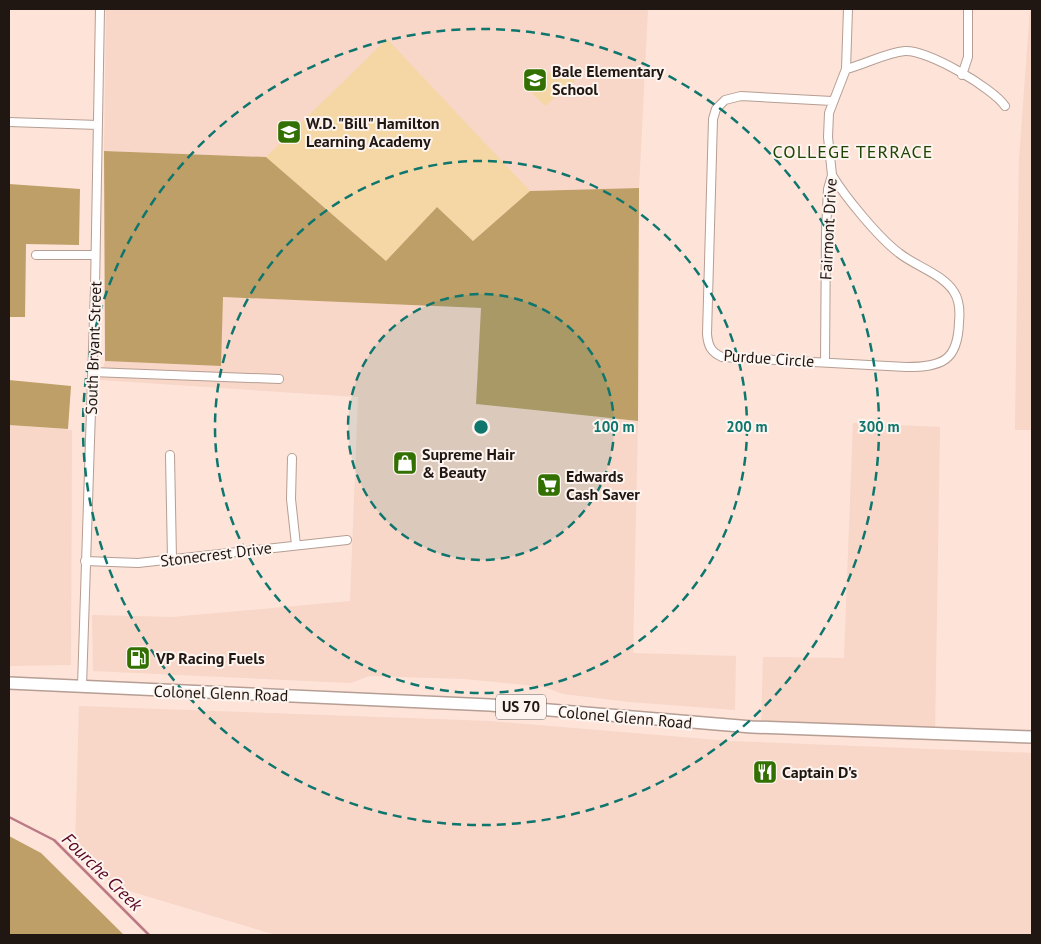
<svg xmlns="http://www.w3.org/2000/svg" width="1041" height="944" viewBox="0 0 1041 944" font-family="'PT Sans',sans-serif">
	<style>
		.built { fill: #f8d6c8 }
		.green { fill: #f4d7a5 }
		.forest { fill: #be9f67 }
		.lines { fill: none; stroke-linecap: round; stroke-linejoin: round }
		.stream { stroke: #ba7985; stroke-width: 2.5 }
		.minor-casing { stroke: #b69e94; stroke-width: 10 }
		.primary-casing { stroke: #b69e94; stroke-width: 14 }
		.minor { stroke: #fff; stroke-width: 8 }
		.primary { stroke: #fff; stroke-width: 11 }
		.ring { fill: none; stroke: #0f766e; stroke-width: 2.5; stroke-dasharray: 9 6 }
		.labels { text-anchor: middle; stroke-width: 4; stroke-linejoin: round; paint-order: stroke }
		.shield { fill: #fef4ef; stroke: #635955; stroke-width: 1 }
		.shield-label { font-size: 15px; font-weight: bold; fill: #201713 }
		.poi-label { font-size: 16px; font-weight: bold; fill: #201713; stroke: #fef4ef; text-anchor: start }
		.street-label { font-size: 16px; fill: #201713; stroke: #fef4ef }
		.neighbourhood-label { font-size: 18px; letter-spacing: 1px; fill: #1e4504; stroke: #fef4ef }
		.water-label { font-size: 18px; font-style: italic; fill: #570522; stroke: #fef4ef }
		.centre { fill: #0f766e; stroke: #fef4ef; stroke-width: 2.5 }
		.ring-label { font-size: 15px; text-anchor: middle; font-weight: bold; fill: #0f766e; stroke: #fef4ef; stroke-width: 4; stroke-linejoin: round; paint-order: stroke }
	</style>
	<rect width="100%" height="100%" fill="#fde3d8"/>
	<!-- built -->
	<path class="built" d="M 106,9 L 648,9 L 639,188 L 530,191 L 266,157 L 104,151 Z
		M 1030,9 L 1032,9 L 1032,430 L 1015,430 L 1019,159 Z
		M 223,297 L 482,308 L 476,404 L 638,421 L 633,653 L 736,656 L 735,710 L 630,702 L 563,694 L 544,687 L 465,679 L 369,676 L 351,683 L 93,671 L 92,615 L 172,617 L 350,601 L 358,397 L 100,380 L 105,361 L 220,366 Z
		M 853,423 L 940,427 L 935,734 L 761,728 L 763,657 L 844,658 Z
		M 9,425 L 72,430 L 71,665 L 9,666 Z
		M 79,706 L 490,721 L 730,741 L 1032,753 L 1032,935 L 276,935 L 116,887 L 75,849 Z"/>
	<!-- green -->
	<path class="green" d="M 387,39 L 530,191 L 473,241 L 437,207 L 386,261 L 266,157 Z
		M 558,66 L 575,81 L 545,106 L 529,90 Z"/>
	<!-- forest -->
	<path class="forest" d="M 104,151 L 266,157 L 386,261 L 437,207 L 473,241 L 530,191 L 639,188 L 638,421 L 476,404 L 481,308 L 223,297 L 221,366 L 105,361 Z
		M 9,184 L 80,189 L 79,245 L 26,244 L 25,317 L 9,317 Z
		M 9,380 L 71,386 L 68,429 L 9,425 Z
		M 9,836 L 41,853 L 124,935 L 9,935 Z"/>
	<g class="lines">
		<!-- stream -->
		<path class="stream" d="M 9,817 L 54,840 L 149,935"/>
		<defs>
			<path id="minor" d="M 846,69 C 866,64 885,53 905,51 C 928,50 993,88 1005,106
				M 962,75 L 968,57 L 968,9
				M 9,122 L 98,125
				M 832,175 C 845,197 879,238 899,253 C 915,266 943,274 954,292 C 960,301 960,312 959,322 C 958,361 942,367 906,367 L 722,357 C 711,352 708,346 707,334 L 713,119 L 716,109 L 725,100 L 741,96 L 832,101
				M 36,255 L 95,255
				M 825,362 L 826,232 L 828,189 L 832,175 L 828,137 L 829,113 L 846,69 L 848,9
				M 92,372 L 279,379
				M 170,455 L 172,559
				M 292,458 L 291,499 L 296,545
				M 85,561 L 138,563 L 347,540
				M 82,686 L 95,288 L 100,9"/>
			<path id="primary" d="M 9,683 L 490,705 L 752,727 L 1032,737"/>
		</defs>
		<!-- minor casing -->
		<use href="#minor" class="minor-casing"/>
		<!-- primary casing -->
		<use href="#primary" class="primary-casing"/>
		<!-- minor -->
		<use href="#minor" class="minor"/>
		<!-- primary -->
		<use href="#primary" class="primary"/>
	</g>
	<!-- distance rings -->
	<circle cx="481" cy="427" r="133" fill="#0f766e" fill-opacity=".12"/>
	<g class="ring">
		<circle cx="481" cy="427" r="133"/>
		<circle cx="481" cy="427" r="266"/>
		<circle cx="481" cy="427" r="398"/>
	</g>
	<!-- icons -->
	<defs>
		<symbol id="school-square" viewBox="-11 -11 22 22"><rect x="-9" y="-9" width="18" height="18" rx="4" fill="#337002" stroke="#fef4ef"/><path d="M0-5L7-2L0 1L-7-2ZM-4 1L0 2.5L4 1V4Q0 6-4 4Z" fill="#fff"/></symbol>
		<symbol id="shop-square" viewBox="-11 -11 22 22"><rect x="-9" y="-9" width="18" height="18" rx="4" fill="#337002" stroke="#fef4ef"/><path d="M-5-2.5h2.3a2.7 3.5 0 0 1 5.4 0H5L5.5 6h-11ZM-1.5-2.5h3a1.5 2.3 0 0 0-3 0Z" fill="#fff"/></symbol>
		<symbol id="supermarket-square" viewBox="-11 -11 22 22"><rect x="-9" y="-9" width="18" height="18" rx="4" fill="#337002" stroke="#fef4ef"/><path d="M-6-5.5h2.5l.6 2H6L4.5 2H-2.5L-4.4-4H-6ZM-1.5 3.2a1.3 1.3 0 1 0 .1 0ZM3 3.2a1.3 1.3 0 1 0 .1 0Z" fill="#fff"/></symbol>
		<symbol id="fuel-square" viewBox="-11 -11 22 22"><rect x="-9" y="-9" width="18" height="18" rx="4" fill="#337002" stroke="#fef4ef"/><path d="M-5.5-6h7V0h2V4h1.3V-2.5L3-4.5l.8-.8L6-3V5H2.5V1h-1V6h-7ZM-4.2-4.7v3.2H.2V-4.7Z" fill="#fff"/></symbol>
		<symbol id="restaurant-square" viewBox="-11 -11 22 22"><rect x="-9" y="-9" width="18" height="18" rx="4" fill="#337002" stroke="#fef4ef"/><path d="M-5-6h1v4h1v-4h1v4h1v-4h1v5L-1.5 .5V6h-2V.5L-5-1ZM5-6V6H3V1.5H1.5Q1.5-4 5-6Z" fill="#fff"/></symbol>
	</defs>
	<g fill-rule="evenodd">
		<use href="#school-square" x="521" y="66" width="28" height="28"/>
		<use href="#school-square" x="275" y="118" width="28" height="28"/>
		<use href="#shop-square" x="391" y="449" width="28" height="28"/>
		<use href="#supermarket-square" x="535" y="471" width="28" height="28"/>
		<use href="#fuel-square" x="124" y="644" width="28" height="28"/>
		<use href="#restaurant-square" x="751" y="758" width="28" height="28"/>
	</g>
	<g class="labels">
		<!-- shield labels -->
		<rect class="shield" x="496" y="694.5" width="50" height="25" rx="4"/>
		<g class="shield-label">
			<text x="521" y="712">US 70</text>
		</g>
		<!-- poi labels -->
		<g class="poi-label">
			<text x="552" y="77">Bale Elementary<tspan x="552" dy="18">School</tspan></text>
			<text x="306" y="129">W.D. "Bill" Hamilton<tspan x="306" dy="18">Learning Academy</tspan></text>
			<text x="422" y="460">Supreme Hair<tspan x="422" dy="18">&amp; Beauty</tspan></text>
			<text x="566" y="482">Edwards<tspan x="566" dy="18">Cash Saver</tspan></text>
			<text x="156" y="664">VP Racing Fuels</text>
			<text x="782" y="778">Captain D's</text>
		</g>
		<!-- street labels -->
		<g class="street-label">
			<text transform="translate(828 229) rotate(-87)" y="6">Fairmont Drive</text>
			<text transform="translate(93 348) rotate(-88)" y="6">South Bryant Street</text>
			<text transform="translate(769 358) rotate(4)" y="6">Purdue Circle</text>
			<text transform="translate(216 554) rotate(-7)" y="6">Stonecrest Drive</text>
			<text transform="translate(221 693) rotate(2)" y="6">Colonel Glenn Road</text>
			<text transform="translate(625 717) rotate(5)" y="6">Colonel Glenn Road</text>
		</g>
		<!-- neighbourhood labels -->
		<g class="neighbourhood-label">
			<text x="853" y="158">COLLEGE TERRACE</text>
		</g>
		<!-- water labels -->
		<g class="water-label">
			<text transform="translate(102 872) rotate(44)" y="6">Fourche Creek</text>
		</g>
	</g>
	<circle cx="481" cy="427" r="8" class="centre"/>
	<g class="ring-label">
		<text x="614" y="432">100 m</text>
		<text x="747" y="432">200 m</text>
		<text x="879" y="432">300 m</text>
	</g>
	<!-- border -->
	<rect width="1041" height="944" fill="none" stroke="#201713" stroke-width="20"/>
</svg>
